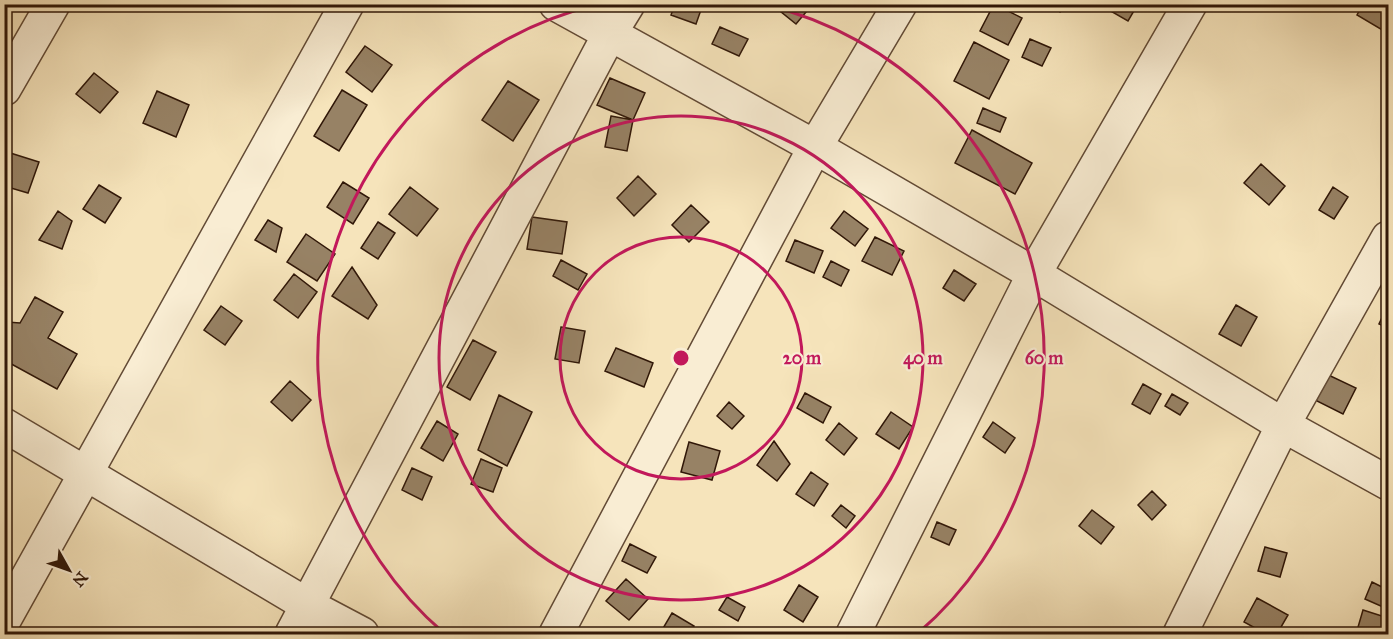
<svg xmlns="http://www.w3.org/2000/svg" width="1393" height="639" viewBox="0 0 1393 639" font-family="'IM FELL Great Primer',serif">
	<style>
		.building { fill: #978265; stroke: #301708; stroke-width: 1.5 }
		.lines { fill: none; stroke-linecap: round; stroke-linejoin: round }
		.minor-casing { stroke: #624a35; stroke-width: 36 }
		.minor { stroke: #f9edd3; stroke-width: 33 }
		.ring { fill: none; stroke: #c2185b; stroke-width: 3 }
		.centre { fill: #c2185b; stroke: #f9edd3; stroke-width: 3 }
		.ring-label { font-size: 18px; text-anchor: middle; font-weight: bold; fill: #c2185b; stroke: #f9edd3; stroke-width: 4.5; stroke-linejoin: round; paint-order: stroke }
	</style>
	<rect width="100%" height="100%" fill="#f6e4bb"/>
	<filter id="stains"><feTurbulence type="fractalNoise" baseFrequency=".00333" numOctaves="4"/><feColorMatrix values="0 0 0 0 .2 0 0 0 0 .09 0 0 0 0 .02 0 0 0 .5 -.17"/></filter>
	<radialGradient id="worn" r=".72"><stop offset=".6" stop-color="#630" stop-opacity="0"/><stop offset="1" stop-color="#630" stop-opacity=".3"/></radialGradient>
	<!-- building -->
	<path class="building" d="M 675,4 L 703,4 L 696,24 L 671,15 Z
		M 785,4 L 797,4 L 806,12 L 796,24 L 780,11 Z
		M 994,4 L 1022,18 L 1008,45 L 980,31 Z
		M 1050,4 L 1065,4 L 1060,12 Z
		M 1109,4 L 1138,4 L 1128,21 L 1107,9 Z
		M 1363,4 L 1388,4 L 1388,24 L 1384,31 L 1357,15 Z
		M 720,27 L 748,39 L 739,56 L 712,44 Z
		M 1030,39 L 1051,48 L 1042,66 L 1022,57 Z
		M 974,42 L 1009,60 L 989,99 L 954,81 Z
		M 365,46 L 392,65 L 372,92 L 346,72 Z
		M 94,73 L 118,92 L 100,113 L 76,94 Z
		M 610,78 L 645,93 L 633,120 L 597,105 Z
		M 508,81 L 539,100 L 513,141 L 482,120 Z
		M 342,90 L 367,105 L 339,151 L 314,136 Z
		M 157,91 L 189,105 L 176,137 L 143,123 Z
		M 983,108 L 1006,118 L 1000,132 L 977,123 Z
		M 611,116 L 633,120 L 627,151 L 605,147 Z
		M 972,130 L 1032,163 L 1015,194 L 955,163 Z
		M 4,151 L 39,162 L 28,193 L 4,186 Z
		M 1261,164 L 1285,186 L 1269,205 L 1244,183 Z
		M 638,176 L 656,194 L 634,216 L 617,198 Z
		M 343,182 L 369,198 L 353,224 L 327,207 Z
		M 99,185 L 121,198 L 105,223 L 83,209 Z
		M 410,187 L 438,209 L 417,236 L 389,214 Z
		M 1333,187 L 1348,197 L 1334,219 L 1319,210 Z
		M 691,205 L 709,222 L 689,242 L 672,225 Z
		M 58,211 L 72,221 L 62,249 L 39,240 Z
		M 844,211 L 868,229 L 855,246 L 831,228 Z
		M 532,217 L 567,222 L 562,254 L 527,249 Z
		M 268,220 L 282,228 L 276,252 L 255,240 Z
		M 378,222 L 395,233 L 378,259 L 361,248 Z
		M 306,234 L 335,254 L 317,281 L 287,262 Z
		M 875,237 L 904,251 L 892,275 L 862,261 Z
		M 795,240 L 823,251 L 814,273 L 786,261 Z
		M 561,260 L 587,274 L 578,290 L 553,276 Z
		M 831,261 L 849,270 L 841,286 L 823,277 Z
		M 352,267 L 377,305 L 368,319 L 332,296 Z
		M 954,270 L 976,284 L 964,301 L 943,288 Z
		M 294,274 L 317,292 L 298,318 L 274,300 Z
		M 35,297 L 63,312 L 48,338 L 77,354 L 57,389 L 4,360 L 4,326 L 7,322 L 20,323 Z
		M 1236,305 L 1257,317 L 1241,346 L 1219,334 Z
		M 1388,305 L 1388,328 L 1379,324 Z
		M 221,306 L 242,321 L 225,345 L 204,330 Z
		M 561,327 L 585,331 L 579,363 L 555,359 Z
		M 473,340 L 496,352 L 470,400 L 447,387 Z
		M 616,348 L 653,363 L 644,387 L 605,371 Z
		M 1320,371 L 1356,388 L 1343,414 L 1307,396 Z
		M 290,381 L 311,400 L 292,421 L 271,402 Z
		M 1143,384 L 1161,394 L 1150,414 L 1132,404 Z
		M 805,393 L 831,407 L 823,423 L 797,408 Z
		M 1172,394 L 1188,403 L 1180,415 L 1165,406 Z
		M 499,395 L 532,412 L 507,466 L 478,450 Z
		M 729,402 L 744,416 L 732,429 L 717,416 Z
		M 891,412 L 913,427 L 899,449 L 876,434 Z
		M 437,421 L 458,434 L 443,461 L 421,448 Z
		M 993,422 L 1015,438 L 1005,453 L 983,437 Z
		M 839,423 L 857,438 L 844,455 L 826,440 Z
		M 774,441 L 790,464 L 777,481 L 757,465 Z
		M 689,442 L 720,451 L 712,480 L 681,472 Z
		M 481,459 L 502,468 L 493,492 L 471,484 Z
		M 412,468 L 432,477 L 422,500 L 402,490 Z
		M 811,472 L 828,484 L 814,506 L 796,494 Z
		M 1152,491 L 1166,505 L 1152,520 L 1138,505 Z
		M 841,505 L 855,516 L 846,528 L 832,516 Z
		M 1092,510 L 1114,527 L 1101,544 L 1079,526 Z
		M 937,522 L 956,530 L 949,545 L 931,537 Z
		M 630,544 L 656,557 L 647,573 L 622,561 Z
		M 1265,547 L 1287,553 L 1280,577 L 1258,571 Z
		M 626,579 L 648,599 L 629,620 L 606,601 Z
		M 1372,582 L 1388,590 L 1383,607 L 1365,599 Z
		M 799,585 L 818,597 L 803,622 L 784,610 Z
		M 727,597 L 745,607 L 738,621 L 719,610 Z
		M 1257,598 L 1288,615 L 1277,634 L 1266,634 L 1244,622 Z
		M 1363,610 L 1385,617 L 1380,634 L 1356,634 Z
		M 672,613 L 694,626 L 689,634 L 669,634 L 662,630 Z"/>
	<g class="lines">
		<defs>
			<path id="minor" d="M 556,4 L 815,147 L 1034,274 L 1283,425 L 1388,483
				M 4,89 L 53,4
				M 4,425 L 309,606 L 362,634
				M 4,620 L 347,4
				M 292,634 L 609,35 L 628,4
				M 556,634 L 815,147 L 900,4
				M 853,634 L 1034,274 L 1190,4
				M 1180,634 L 1283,425 L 1388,238"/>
		</defs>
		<!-- minor casing -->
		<use href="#minor" class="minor-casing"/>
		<!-- minor -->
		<use href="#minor" class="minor"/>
	</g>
	<!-- distance rings -->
	<g class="ring">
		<circle cx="681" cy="358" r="121"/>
		<circle cx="681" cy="358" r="242"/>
		<path d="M445 634A363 363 0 0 1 596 5M766 5A363 363 0 0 1 917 634"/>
	</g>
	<circle cx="681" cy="358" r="9" class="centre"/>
	<g class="ring-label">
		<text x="802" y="364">20 m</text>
		<text x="923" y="364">40 m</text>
		<text x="1044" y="364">60 m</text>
	</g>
	<!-- margin -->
	<rect width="1393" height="639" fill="none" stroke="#f6e4bb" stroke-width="24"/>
	<rect x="6" y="6" width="1381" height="627" fill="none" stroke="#301708" stroke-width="3"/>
	<rect x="12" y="12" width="1369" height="615" fill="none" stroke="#301708" stroke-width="1.5"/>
	<!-- north arrow -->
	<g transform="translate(69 570) rotate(130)" stroke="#f9edd3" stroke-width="4.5" paint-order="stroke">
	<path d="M0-4.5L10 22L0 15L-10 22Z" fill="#301708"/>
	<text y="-9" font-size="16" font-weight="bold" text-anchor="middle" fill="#301708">N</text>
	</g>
	<rect width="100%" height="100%" filter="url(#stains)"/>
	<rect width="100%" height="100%" fill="url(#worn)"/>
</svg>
